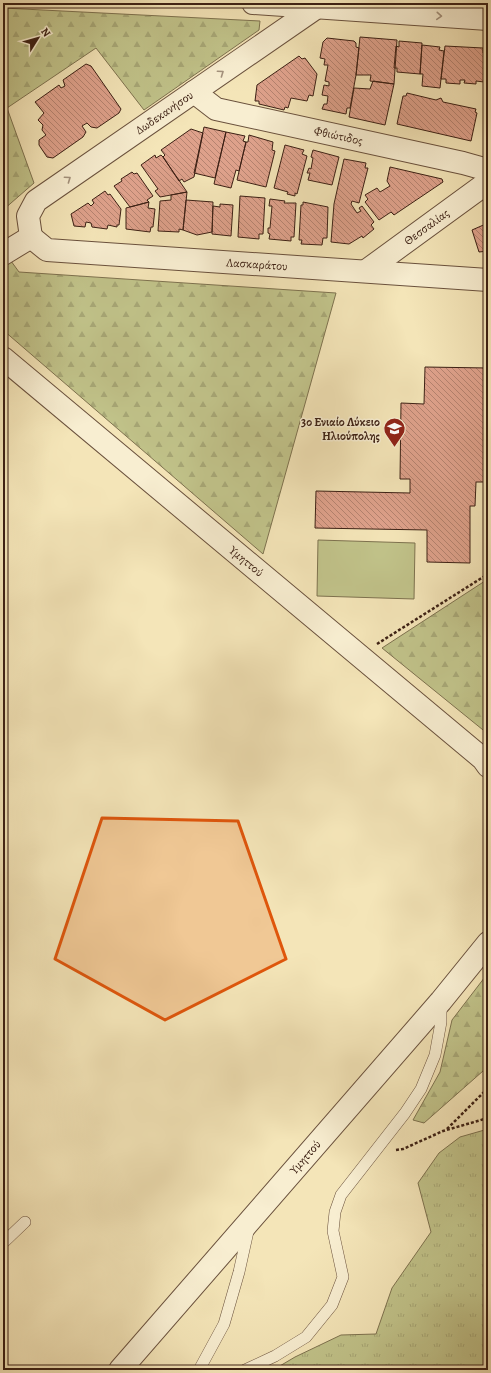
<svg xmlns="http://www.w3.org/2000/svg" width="491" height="1373" viewBox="0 0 491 1373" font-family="Alegreya,serif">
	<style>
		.grass { fill: url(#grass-tufts); stroke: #7e724f }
		.forest { fill: url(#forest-firs); stroke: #7e724f }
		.park { fill: #c1c38a; stroke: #7e724f }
		.building { fill: url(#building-back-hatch); stroke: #3c2014 }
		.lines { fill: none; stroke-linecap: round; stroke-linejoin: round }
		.service-casing { stroke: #6a513d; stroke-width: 12 }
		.minor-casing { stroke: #6a513d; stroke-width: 24 }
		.path { stroke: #3c2014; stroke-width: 2.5; stroke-dasharray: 3 2; stroke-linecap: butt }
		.service { stroke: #f8eed1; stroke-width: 11 }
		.minor { stroke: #f8eed1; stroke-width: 22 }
		.oneway { stroke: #a3917c }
		.marked { fill: #df560c; fill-opacity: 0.2; stroke: #df560c; stroke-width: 3; stroke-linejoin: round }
		.labels { text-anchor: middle; stroke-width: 3; stroke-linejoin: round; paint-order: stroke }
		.street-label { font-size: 12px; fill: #3c2014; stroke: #f8eed1 }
		.poi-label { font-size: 12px; font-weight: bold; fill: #3c2014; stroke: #f8eed1; text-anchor: end }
	</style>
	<defs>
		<pattern id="grass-tufts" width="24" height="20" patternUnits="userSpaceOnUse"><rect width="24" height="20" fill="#c1c38a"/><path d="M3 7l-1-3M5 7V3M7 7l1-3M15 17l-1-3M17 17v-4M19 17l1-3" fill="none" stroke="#a7a776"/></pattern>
		<pattern id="forest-firs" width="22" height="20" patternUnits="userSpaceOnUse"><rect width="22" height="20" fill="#c1c38a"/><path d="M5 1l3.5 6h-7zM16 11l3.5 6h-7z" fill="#a7a776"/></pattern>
		<pattern id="building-back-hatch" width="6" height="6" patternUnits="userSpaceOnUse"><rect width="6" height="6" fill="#dea18b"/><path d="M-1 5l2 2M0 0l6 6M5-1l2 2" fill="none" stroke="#b58370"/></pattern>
	</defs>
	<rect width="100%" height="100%" fill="#f4e5b8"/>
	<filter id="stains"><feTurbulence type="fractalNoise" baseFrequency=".005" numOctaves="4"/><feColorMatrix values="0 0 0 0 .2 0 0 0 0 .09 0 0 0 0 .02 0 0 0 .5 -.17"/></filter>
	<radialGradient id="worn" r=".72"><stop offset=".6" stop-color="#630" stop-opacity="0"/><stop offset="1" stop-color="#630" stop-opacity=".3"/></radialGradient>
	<!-- grass -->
	<path class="grass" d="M 488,1129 L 488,1370 L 273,1370 L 295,1357 L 341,1335 L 376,1334 L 392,1288 L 431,1232 L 418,1183 L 439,1153 L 460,1137 Z"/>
	<!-- forest -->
	<path class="forest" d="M 3,8 L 260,21 L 259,30 L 144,110 L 96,48 L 7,108 L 34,183 L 3,210 Z
		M 3,250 L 19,272 L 336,293 L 263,554 L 3,330 Z
		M 488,579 L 488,734 L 382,648 Z
		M 488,973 L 488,1075 L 483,1071 L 424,1123 L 413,1120 L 440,1072 L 452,1020 Z"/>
	<!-- park -->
	<path class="park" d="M 318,540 L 415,543 L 414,599 L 317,596 Z"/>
	<!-- building -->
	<path class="building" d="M 360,37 L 397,40 L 394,84 L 370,81 L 371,75 L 356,75 Z
		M 327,38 L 354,41 L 356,43 L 356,47 L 359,48 L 356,75 L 350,108 L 347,108 L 346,114 L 322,109 L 324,104 L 327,104 L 328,96 L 322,95 L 324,85 L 329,86 L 329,82 L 325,81 L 328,65 L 324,65 L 325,59 L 320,58 L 323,42 Z
		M 399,41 L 422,43 L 420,74 L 397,72 L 397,68 L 394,68 L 396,46 L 399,47 Z
		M 422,45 L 440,47 L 439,50 L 444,51 L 440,88 L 422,86 L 423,74 L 420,74 Z
		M 445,46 L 483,48 L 483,53 L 486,54 L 484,82 L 476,81 L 476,84 L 464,83 L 465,80 L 460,80 L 460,84 L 446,83 L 446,79 L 441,79 Z
		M 299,56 L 302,59 L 305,58 L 317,74 L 313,96 L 309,95 L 307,101 L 291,98 L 288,108 L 285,107 L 284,110 L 259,104 L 259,101 L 255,101 L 257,85 Z
		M 86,64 L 91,66 L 121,109 L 119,113 L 97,128 L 91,127 L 87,123 L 82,126 L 86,132 L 83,137 L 53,158 L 47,157 L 39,145 L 39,140 L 46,135 L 42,130 L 43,125 L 38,120 L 44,113 L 35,102 L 59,85 L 61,88 L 65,86 L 63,80 Z
		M 373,81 L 394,84 L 385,125 L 349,117 L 354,88 L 370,89 Z
		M 407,93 L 436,100 L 441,98 L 443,102 L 476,109 L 475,112 L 477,113 L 471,141 L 397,124 L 403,96 L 406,96 Z
		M 204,127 L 226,132 L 215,178 L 194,173 Z
		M 191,129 L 203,133 L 194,177 L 184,182 L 182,179 L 179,181 L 163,157 L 165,155 L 161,150 Z
		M 226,132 L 245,136 L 243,141 L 246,142 L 239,171 L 236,170 L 231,188 L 214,184 Z
		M 249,135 L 273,142 L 272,150 L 275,151 L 266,187 L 237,180 L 246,142 L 248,142 Z
		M 285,145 L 304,150 L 302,154 L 307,156 L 297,194 L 295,193 L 295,196 L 287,194 L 288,192 L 274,188 Z
		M 313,150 L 339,157 L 332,185 L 308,180 L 310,173 L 307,173 L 309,168 L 311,169 L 313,158 L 311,157 Z
		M 155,155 L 156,158 L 161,155 L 163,157 L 187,192 L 160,197 L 155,191 L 158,189 L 141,165 Z
		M 344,159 L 366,163 L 365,168 L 368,168 L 359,203 L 352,201 L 351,204 L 357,213 L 361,211 L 359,208 L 362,206 L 374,222 L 371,225 L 374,229 L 363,238 L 362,236 L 349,244 L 331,242 L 334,204 Z
		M 390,167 L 442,179 L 443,182 L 394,215 L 391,212 L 379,220 L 365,202 L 368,199 L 365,195 L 377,188 L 380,192 L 390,186 L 387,181 Z
		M 132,172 L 134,174 L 137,173 L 153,196 L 147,200 L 149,202 L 130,207 L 114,186 L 122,181 L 121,179 Z
		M 105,191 L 108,195 L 110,194 L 121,209 L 119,225 L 117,225 L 117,227 L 108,225 L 107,229 L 92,227 L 91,223 L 86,222 L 85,227 L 74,226 L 71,214 L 88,203 L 91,206 L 94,203 L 92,200 Z
		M 187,192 L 183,230 L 179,229 L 179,232 L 158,231 L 160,201 L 171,200 L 171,195 Z
		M 240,196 L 265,198 L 263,234 L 259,234 L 259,239 L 238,237 Z
		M 270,199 L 285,201 L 284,203 L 296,203 L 294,237 L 291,237 L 291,241 L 269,239 L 270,234 L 268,233 L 268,228 L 270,228 L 272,206 L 269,206 Z
		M 186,200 L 213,202 L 212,232 L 197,235 L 183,230 Z
		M 149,202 L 148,208 L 155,209 L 153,227 L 151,227 L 150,232 L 126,229 L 126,208 Z
		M 303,202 L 328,207 L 327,238 L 323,238 L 322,245 L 301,244 L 302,240 L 299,240 L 301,205 L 303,205 Z
		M 220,204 L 233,205 L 231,236 L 212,234 L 213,206 L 220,207 Z
		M 488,223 L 488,251 L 479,252 L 472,230 Z
		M 425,367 L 488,368 L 488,482 L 476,482 L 475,506 L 470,506 L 470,563 L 427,562 L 427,530 L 315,528 L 316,491 L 410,493 L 410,479 L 400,479 L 401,403 L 424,404 Z"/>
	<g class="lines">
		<defs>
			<path id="service" d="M 3,1243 L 25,1222
				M 199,1370 L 224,1324 L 239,1272 L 249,1227
				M 245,1370 L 275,1356 L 306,1337 L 332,1305 L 343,1277 L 333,1231 L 335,1212 L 341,1195 L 405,1113 L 421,1089 L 435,1055 L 441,1022 L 441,1003"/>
			<g id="minor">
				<path d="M 253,3 L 488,19"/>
				<path id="s1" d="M 194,92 L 216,109 L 463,163 L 488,170"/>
				<path id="s2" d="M 31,237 L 47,250 L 488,280"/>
				<path id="s3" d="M 31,237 L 28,216 L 36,201 L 323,3"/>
				<path d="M 3,254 L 31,237"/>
				<path id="s4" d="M 366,271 L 488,182"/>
				<path id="s5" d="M 3,358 L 483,759 L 488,766"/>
				<path id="s6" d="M 120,1370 L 441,1001 L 488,943"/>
			</g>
		</defs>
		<!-- service casing -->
		<use href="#service" class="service-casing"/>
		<!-- minor casing -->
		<use href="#minor" class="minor-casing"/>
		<!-- path -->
		<path class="path" d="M 377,644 L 488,574
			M 447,1129 L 488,1088
			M 396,1150 L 403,1149 L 443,1131 L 488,1118"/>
		<!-- service -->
		<use href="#service" class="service"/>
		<!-- minor -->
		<use href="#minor" class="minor"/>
	</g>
	<!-- one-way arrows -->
	<defs><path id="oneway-chevron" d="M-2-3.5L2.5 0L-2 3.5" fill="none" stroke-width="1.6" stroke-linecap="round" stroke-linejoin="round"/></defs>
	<g class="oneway">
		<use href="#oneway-chevron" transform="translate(439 16) rotate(4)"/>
		<use href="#oneway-chevron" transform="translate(221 73) rotate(-35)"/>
		<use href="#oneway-chevron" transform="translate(68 179) rotate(-35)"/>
	</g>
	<!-- marked area -->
	<path class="marked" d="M 102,818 L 238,821 L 286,959 L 165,1020 L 55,959 Z"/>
	<!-- icons -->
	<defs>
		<symbol id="school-pin" viewBox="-11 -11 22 30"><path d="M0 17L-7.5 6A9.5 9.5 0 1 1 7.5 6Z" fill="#8f2418" stroke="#f8eed1"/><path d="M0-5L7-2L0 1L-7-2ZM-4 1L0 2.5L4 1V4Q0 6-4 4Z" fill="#fff"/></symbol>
	</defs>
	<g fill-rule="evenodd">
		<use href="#school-pin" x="382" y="416" width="25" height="34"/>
	</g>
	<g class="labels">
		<!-- street labels -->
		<g class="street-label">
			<text dy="4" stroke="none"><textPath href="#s3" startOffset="194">Δωδεκανήσου</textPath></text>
			<text dy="4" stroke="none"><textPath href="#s1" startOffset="153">Φθιώτιδος</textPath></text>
			<text dy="4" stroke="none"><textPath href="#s4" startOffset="75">Θεσσαλίας</textPath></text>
			<text dy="4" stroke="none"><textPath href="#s2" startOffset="231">Λασκαράτου</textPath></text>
			<text dy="4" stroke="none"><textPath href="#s5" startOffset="317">Υμηττού</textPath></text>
			<text dy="4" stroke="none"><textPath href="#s6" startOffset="282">Υμηττού</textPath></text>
		</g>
		<!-- poi labels -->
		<g class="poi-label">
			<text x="380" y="426">3ο Ενιαίο Λύκειο<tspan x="380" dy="14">Ηλιούπολης</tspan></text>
		</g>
	</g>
	<!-- margin -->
	<rect width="491" height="1373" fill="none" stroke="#f4e5b8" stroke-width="16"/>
	<rect x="4" y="4" width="483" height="1365" fill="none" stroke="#3c2014" stroke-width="2"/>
	<rect x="8" y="8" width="475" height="1357" fill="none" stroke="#3c2014"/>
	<!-- north arrow -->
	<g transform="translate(38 38) rotate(53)" stroke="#f8eed1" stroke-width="3" paint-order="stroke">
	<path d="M0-3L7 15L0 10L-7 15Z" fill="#3c2014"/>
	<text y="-6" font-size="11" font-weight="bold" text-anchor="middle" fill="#3c2014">N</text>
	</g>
	<rect width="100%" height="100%" filter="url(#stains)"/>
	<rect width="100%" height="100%" fill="url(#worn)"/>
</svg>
